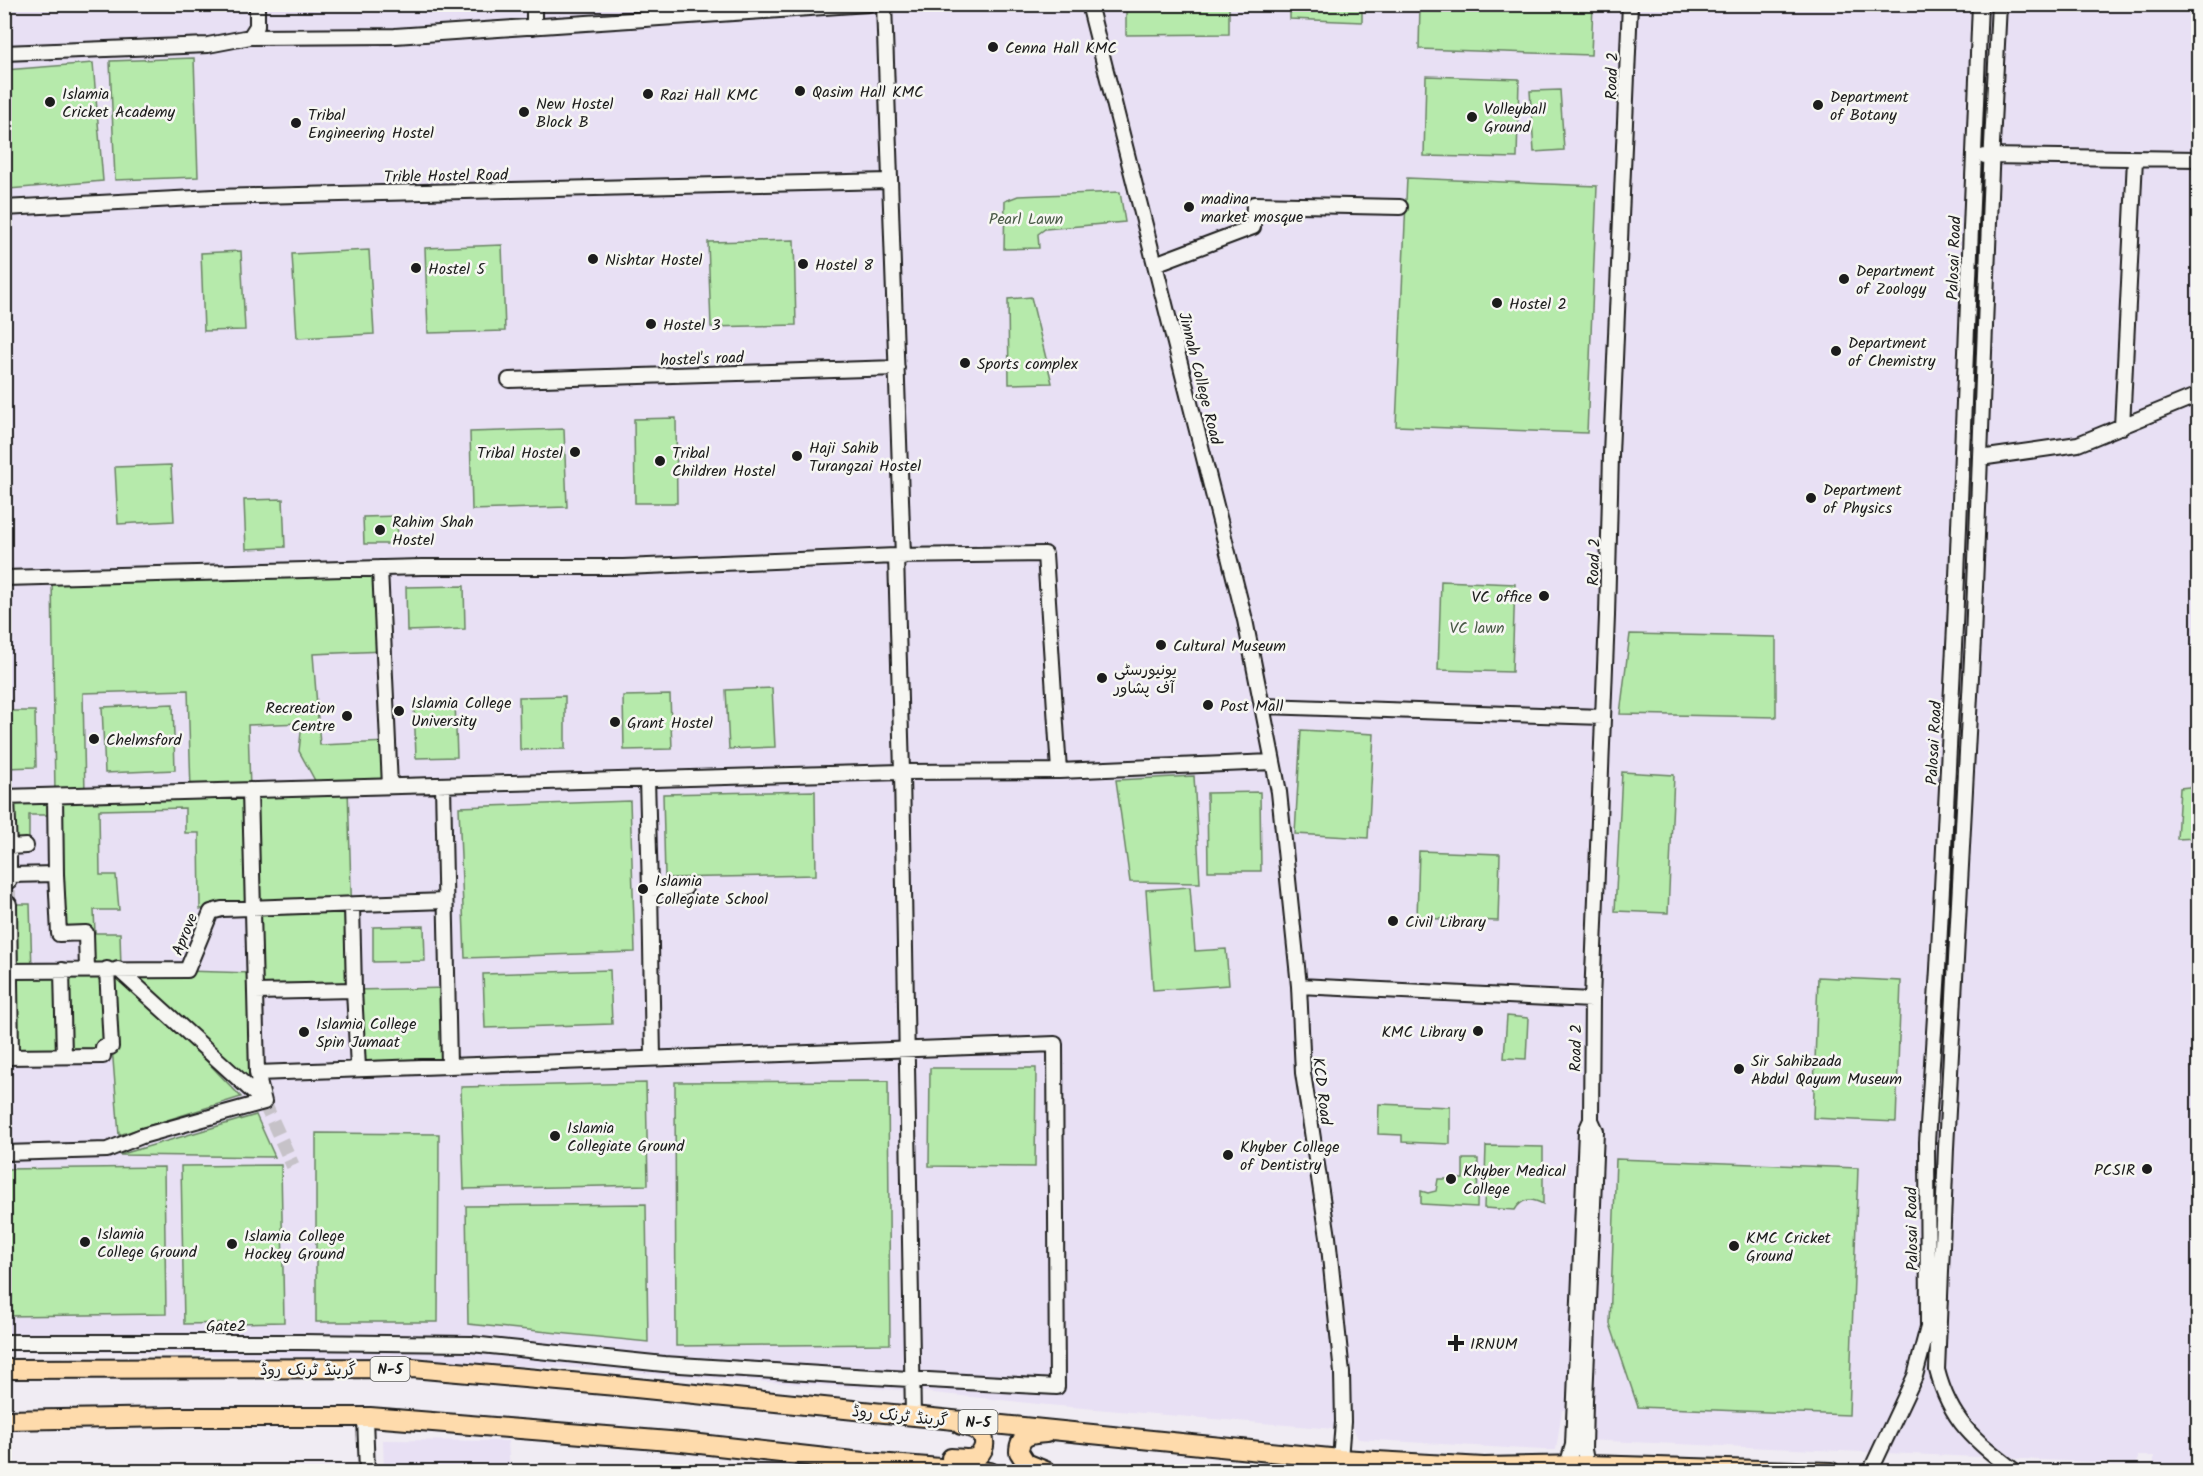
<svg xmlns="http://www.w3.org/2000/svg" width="2203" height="1476" viewBox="0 0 2203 1476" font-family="Kalam,'Playpen Sans Arabic',sans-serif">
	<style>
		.built { fill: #e8e0f4 }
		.green { fill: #b6eaab; stroke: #698364; stroke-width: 1.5; fill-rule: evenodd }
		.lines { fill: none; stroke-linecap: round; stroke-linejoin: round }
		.minor-tunnel { stroke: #c6c2c8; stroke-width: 14; stroke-dasharray: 14 7; stroke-linecap: butt }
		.minor-casing { stroke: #1c1c1c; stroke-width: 18 }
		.highway-casing { stroke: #1c1c1c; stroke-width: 22 }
		.minor { stroke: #f6f6f2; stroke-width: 14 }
		.highway { stroke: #fedbac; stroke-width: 18 }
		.poi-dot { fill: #1c1c1c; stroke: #f6f6f2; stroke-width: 2 }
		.labels { text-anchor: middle; stroke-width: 5; stroke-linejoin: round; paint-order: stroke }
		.shield { fill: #f6f6f2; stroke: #5d5d5c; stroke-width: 1.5 }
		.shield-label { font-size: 15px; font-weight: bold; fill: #1c1c1c }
		.poi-label { font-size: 16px; fill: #1c1c1c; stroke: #f6f6f2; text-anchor: start }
		.street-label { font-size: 16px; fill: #1c1c1c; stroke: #f6f6f2 }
		.park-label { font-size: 16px; fill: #4a5a47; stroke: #f6f6f2 }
	</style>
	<rect width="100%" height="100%" fill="#f0ecf3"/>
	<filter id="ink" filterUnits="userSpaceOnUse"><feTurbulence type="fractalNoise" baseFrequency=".0167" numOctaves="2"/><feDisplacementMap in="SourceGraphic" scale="12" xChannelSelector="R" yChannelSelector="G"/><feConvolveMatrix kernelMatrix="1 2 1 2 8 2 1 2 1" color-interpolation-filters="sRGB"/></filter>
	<g filter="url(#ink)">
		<!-- built -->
		<path class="built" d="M 5,5 L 2198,5 L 2198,1466 L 2154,1465 L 2154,1456 L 2138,1456 L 2137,1464 L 1584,1440 L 1586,1413 L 1562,1410 L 1556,1450 L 1543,1450 L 1358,1439 L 1351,1423 L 1343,1422 L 1336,1422 L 1334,1429 L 1048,1405 L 914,1391 L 669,1376 L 607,1369 L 124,1352 L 5,1351 Z
			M 383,1440 L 508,1441 L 510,1471 L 384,1471 Z"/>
		<!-- green -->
		<path class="green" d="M 1126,5 L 1229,5 L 1229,34 L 1126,35 Z
			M 1290,5 L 1362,5 L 1362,22 L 1290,19 Z
			M 1420,5 L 1593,5 L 1591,55 L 1419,49 Z
			M 194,58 L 198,177 L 115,180 L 110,61 Z
			M 93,63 L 103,181 L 9,189 L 4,134 L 5,70 Z
			M 1426,76 L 1519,79 L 1517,158 L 1424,156 Z
			M 1560,90 L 1564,150 L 1534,152 L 1530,91 Z
			M 1407,178 L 1597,186 L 1587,433 L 1396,426 Z
			M 1120,192 L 1125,222 L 1045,229 L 1038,234 L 1039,248 L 1004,249 L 1005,201 L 1018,196 Z
			M 794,240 L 796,325 L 711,327 L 708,242 Z
			M 502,245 L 505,331 L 428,333 L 425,248 Z
			M 369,250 L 374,334 L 297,338 L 292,254 Z
			M 241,251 L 245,330 L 204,331 L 201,253 Z
			M 1031,297 L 1052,383 L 1009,384 L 1008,299 Z
			M 676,418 L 677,503 L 635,503 L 634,419 Z
			M 564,429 L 567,507 L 472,510 L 470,432 Z
			M 171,465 L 174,521 L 118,524 L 115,467 Z
			M 283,499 L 285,547 L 246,549 L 244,500 Z
			M 397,516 L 398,544 L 364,544 L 363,517 Z
			M 380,568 L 384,651 L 313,654 L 320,745 L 388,742 L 390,786 L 348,788 L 354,990 L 447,988 L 449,1065 L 358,1068 L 354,990 L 253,992 L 255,1095 L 124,975 L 241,1097 L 119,1135 L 109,1009 L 103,1056 L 5,1057 L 9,904 L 30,904 L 32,971 L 87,970 L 87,933 L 59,933 L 55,815 L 29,815 L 29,845 L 9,846 L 4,797 L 55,796 L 52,577 ZM 188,690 L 191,792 L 85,795 L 83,693 ZM 302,723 L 299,751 L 319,788 L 250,790 L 248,725 ZM 185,808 L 185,833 L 199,833 L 200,909 L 250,908 L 251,973 L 121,969 L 120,933 L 95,933 L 94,910 L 119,910 L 116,875 L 100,875 L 99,810 Z
			M 1441,581 L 1515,584 L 1512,672 L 1438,670 Z
			M 464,586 L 465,629 L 407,631 L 406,587 Z
			M 1630,634 L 1776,637 L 1776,717 L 1620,714 Z
			M 772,688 L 775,747 L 729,749 L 726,690 Z
			M 670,695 L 672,749 L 624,750 L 623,696 Z
			M 565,696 L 565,749 L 520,750 L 519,697 Z
			M 455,701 L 457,757 L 416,758 L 414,703 Z
			M 173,704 L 175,770 L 105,773 L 102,707 Z
			M 5,711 L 35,711 L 36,767 L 5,768 Z
			M 1301,730 L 1374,734 L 1368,838 L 1295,834 Z
			M 1622,772 L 1674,775 L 1668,913 L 1615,911 Z
			M 1194,776 L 1200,883 L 1130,882 L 1116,780 Z
			M 2198,786 L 2198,838 L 2177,839 L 2180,788 Z
			M 815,791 L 816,875 L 665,878 L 663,794 Z
			M 1260,792 L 1261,871 L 1208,871 L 1207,793 Z
			M 630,801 L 635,952 L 465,958 L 459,807 Z
			M 1419,851 L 1500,854 L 1498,921 L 1417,918 Z
			M 1190,887 L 1195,951 L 1226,949 L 1229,985 L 1153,990 L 1146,890 Z
			M 424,926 L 425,961 L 373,962 L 373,927 Z
			M 610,970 L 612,1024 L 485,1028 L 483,974 Z
			M 1818,977 L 1901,981 L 1896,1122 L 1813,1118 Z
			M 1507,1016 L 1528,1018 L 1526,1059 L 1504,1058 Z
			M 930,1068 L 1036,1068 L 1035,1167 L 929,1166 Z
			M 888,1081 L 890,1344 L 676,1346 L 675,1082 Z
			M 646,1083 L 648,1185 L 464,1189 L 461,1087 Z
			M 1379,1104 L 1450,1107 L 1450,1144 L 1402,1142 L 1402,1135 L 1378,1134 Z
			M 256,1115 L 275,1157 L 119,1155 Z
			M 316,1133 L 439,1134 L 438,1322 L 316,1322 Z
			M 1486,1146 L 1543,1147 L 1543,1204 C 1531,1198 1522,1198 1515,1210 L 1484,1208 Z
			M 1463,1159 L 1478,1159 L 1477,1207 L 1421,1204 L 1421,1191 L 1428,1193 L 1436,1191 L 1438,1179 L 1463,1179 Z
			M 1616,1159 L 1858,1168 L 1849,1415 L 1638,1407 L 1610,1324 Z
			M 281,1165 L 284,1322 L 184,1324 L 181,1166 Z
			M 164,1167 L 166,1314 L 5,1316 L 5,1169 Z
			M 646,1204 L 648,1342 L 468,1324 L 466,1206 Z"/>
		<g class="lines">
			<!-- minor-tunnel -->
			<path class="minor-tunnel" d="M 9,904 L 9,881
				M 264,1102 L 293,1166"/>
			<defs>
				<path id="minor" d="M 884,4 L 903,557
					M 1089,4 L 1245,620 L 1279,792 L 1299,986 L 1303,1073 L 1328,1237 L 1342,1373 L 1343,1422 L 1340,1459
					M 1999,4 L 1992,144 L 1973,639 L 1946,1148 L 1937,1370 C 1950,1421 1975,1441 2016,1472
					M 534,27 L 534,4
					M 250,37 L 395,36 L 868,4
					M 4,53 L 208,45 L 250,37 L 257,26 L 257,4
					M 1985,156 L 2198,159
					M 4,208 L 214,197 L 889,181
					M 1155,264 L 1253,227 L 1254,204 L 1400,207
					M 509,380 L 897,368
					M 2122,427 L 2135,159
					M 1980,458 L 2078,444 L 2198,395
					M 896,556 L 902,772 L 913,1417
					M 380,568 L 390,786
					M 4,578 L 422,567 L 623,567 L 896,556 L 1045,554 L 1059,771
					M 1263,706 L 1603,717
					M 647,779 L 650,889 L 685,888
					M 443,785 L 449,1065
					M 4,797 L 902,772 L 1059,771 L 1272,762
					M 4,851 L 9,851 L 7,797
					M 56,874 L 59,934 L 86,933 L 87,970
					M 4,875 L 9,875 L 9,847 L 26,846
					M 9,881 L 9,875 L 56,874 L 55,796
					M 650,889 L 653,1058
					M 9,904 L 11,1057
					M 352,905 L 354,990
					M 118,969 L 264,1102
					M 62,970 L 64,1056
					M 4,971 L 187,970 L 211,912 L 222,909 L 445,901
					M 1299,986 L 1592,1000
					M 255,992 L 354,990 L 358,1068
					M 4,1057 L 103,1056 L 103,1047 L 111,1047 L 107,969
					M 4,1153 L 107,1150 L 142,1136 L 264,1102 L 257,1073 L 250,790
					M 4,1342 L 300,1342 L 471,1344 L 664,1364 L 836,1375 L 1057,1387 L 1055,1044 L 257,1073
					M 365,1418 L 367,1472
					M 1587,1465 L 1584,1450 L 1585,1400 L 1596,1131 L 1591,1120 L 1592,1000 L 1607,616 L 1611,454 L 1630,4
					M 1567,1466 L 1573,1445 L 1586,1131 L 1591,1120
					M 1870,1472 L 1915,1376 L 1928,1327 L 1927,1142 L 1938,969 L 1955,626 L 1980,4"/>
				<path id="highway" d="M 4,1369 L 412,1368 L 616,1386 L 1340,1459 L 1484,1467 L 1587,1465 L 1831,1472
					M 4,1420 L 174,1417 L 370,1417 L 682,1442 L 853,1461 L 990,1472
					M 1046,1433 C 1031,1434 1019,1435 1019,1452 L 1026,1463 L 1048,1472
					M 951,1458 C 959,1458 969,1461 976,1457 C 980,1455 983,1450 984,1446 C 986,1432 972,1427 961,1425"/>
			</defs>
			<!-- minor casing -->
			<use href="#minor" class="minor-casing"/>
			<!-- highway casing -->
			<use href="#highway" class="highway-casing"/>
			<!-- minor -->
			<use href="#minor" class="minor"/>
			<!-- highway -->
			<use href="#highway" class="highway"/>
		</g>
	</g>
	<!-- markers -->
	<g class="poi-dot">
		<circle cx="993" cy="47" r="6"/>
		<circle cx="800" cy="91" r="6"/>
		<circle cx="648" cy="94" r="6"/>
		<circle cx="50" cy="102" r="6"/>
		<circle cx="1818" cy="105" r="6"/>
		<circle cx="524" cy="112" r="6"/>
		<circle cx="1472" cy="117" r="6"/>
		<circle cx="296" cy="123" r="6"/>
		<circle cx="1189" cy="207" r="6"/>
		<circle cx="593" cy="259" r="6"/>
		<circle cx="803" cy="264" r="6"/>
		<circle cx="416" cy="268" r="6"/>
		<circle cx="1844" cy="279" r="6"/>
		<circle cx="1497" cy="303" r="6"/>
		<circle cx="651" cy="324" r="6"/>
		<circle cx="1836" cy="351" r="6"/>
		<circle cx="965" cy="363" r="6"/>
		<circle cx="575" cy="452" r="6"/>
		<circle cx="797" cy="456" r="6"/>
		<circle cx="660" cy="461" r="6"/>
		<circle cx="1811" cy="498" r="6"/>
		<circle cx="380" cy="530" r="6"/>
		<circle cx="1544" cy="596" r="6"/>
		<circle cx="1161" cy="645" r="6"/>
		<circle cx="1102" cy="678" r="6"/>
		<circle cx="1208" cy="705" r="6"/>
		<circle cx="399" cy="711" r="6"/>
		<circle cx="347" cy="716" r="6"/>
		<circle cx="615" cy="722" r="6"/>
		<circle cx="94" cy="739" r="6"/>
		<circle cx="643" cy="889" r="6"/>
		<circle cx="1393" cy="921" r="6"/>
		<circle cx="1478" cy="1031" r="6"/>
		<circle cx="304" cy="1032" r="6"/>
		<circle cx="1739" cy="1069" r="6"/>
		<circle cx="555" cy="1136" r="6"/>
		<circle cx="1228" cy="1155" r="6"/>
		<circle cx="2147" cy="1169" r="6"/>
		<circle cx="1451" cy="1179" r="6"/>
		<circle cx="85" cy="1242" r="6"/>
		<circle cx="232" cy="1244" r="6"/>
		<circle cx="1734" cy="1246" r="6"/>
		<path d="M1453 1334h6v6h6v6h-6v6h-6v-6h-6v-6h6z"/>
	</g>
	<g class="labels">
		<!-- shield labels -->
		<g class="shield">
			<rect x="370.5" y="1357" width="39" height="24" rx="4.5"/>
			<rect x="958.5" y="1410" width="39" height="24" rx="4.5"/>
		</g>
		<g class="shield-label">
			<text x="390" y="1374">N-5</text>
			<text x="978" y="1427">N-5</text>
		</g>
		<!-- poi labels -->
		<g class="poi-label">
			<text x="1005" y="53">Cenna Hall KMC</text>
			<text x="812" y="97">Qasim Hall KMC</text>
			<text x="62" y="99">Islamia<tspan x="62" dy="18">Cricket Academy</tspan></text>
			<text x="660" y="100">Razi Hall KMC</text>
			<text x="1830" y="102">Department<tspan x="1830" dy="18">of Botany</tspan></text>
			<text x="536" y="109">New Hostel<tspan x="536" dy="18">Block B</tspan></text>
			<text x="1484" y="114">Volleyball<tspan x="1484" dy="18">Ground</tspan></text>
			<text x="308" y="120">Tribal<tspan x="308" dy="18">Engineering Hostel</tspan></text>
			<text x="1201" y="204">madina<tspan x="1201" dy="18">market mosque</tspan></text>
			<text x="605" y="265">Nishtar Hostel</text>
			<text x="815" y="270">Hostel 8</text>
			<text x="428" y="274">Hostel 5</text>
			<text x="1856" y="276">Department<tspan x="1856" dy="18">of Zoology</tspan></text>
			<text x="1509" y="309">Hostel 2</text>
			<text x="663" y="330">Hostel 3</text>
			<text x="1848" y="348">Department<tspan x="1848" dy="18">of Chemistry</tspan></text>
			<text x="977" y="369">Sports complex</text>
			<text x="809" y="453">Haji Sahib<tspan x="809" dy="18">Turangzai Hostel</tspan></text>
			<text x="563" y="458" text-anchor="end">Tribal Hostel</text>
			<text x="672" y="458">Tribal<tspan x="672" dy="18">Children Hostel</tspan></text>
			<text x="1823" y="495">Department<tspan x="1823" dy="18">of Physics</tspan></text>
			<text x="392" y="527">Rahim Shah<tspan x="392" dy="18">Hostel</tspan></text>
			<text x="1532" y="602" text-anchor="end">VC office</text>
			<text x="1173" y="651">Cultural Museum</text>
			<text x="1114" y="675">یونیورسٹی<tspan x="1114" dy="18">آف پشاور</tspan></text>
			<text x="411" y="708">Islamia College<tspan x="411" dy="18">University</tspan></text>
			<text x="1220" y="711">Post Mall</text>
			<text x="335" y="713" text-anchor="end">Recreation<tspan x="335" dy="18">Centre</tspan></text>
			<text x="627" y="728">Grant Hostel</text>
			<text x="106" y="745">Chelmsford</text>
			<text x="655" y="886">Islamia<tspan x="655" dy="18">Collegiate School</tspan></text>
			<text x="1405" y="927">Civil Library</text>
			<text x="316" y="1029">Islamia College<tspan x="316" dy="18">Spin Jumaat</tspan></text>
			<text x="1466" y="1037" text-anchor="end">KMC Library</text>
			<text x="1751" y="1066">Sir Sahibzada<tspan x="1751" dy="18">Abdul Qayum Museum</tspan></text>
			<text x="567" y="1133">Islamia<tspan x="567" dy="18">Collegiate Ground</tspan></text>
			<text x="1240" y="1152">Khyber College<tspan x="1240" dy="18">of Dentistry</tspan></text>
			<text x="2135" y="1175" text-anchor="end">PCSIR</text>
			<text x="1463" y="1176">Khyber Medical<tspan x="1463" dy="18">College</tspan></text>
			<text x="97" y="1239">Islamia<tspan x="97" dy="18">College Ground</tspan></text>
			<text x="244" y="1241">Islamia College<tspan x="244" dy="18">Hockey Ground</tspan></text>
			<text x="1746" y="1243">KMC Cricket<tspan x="1746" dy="18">Ground</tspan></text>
			<text x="1470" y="1349">IRNUM</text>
		</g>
		<!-- street labels -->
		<g class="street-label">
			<text transform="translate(1611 76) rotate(-88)" y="6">Road 2</text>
			<text transform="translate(446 175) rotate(-1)" y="6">Trible Hostel Road</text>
			<text transform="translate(1953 258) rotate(-88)" y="6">Palosai Road</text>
			<text transform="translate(702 358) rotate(-2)" y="6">hostel's road</text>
			<text transform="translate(1201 378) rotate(76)" y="6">Jinnah College Road</text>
			<text transform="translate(1593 562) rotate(-88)" y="6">Road 2</text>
			<text transform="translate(1933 743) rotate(-87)" y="6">Palosai Road</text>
			<text transform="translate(184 934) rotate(-68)" y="6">Aprove</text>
			<text transform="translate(1575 1048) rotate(-89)" y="6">Road 2</text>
			<text transform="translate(1323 1091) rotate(83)" y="6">KCD Road</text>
			<text transform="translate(1911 1229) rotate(-91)" y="6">Palosai Road</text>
			<text x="226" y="1331">Gate2</text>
			<text x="308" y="1375">گرینڈ ٹرنک روڈ</text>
			<text transform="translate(900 1415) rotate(6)" y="6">گرینڈ ٹرنک روڈ</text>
		</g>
		<!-- park labels -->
		<g class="park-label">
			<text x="1026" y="224">Pearl Lawn</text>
			<text x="1477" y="633">VC lawn</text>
		</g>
	</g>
	<!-- margin -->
	<rect width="2203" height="1476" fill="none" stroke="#f6f6f2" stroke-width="24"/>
	<rect x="12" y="12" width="2179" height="1452" fill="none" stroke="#1c1c1c" stroke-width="2" filter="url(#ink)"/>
</svg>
